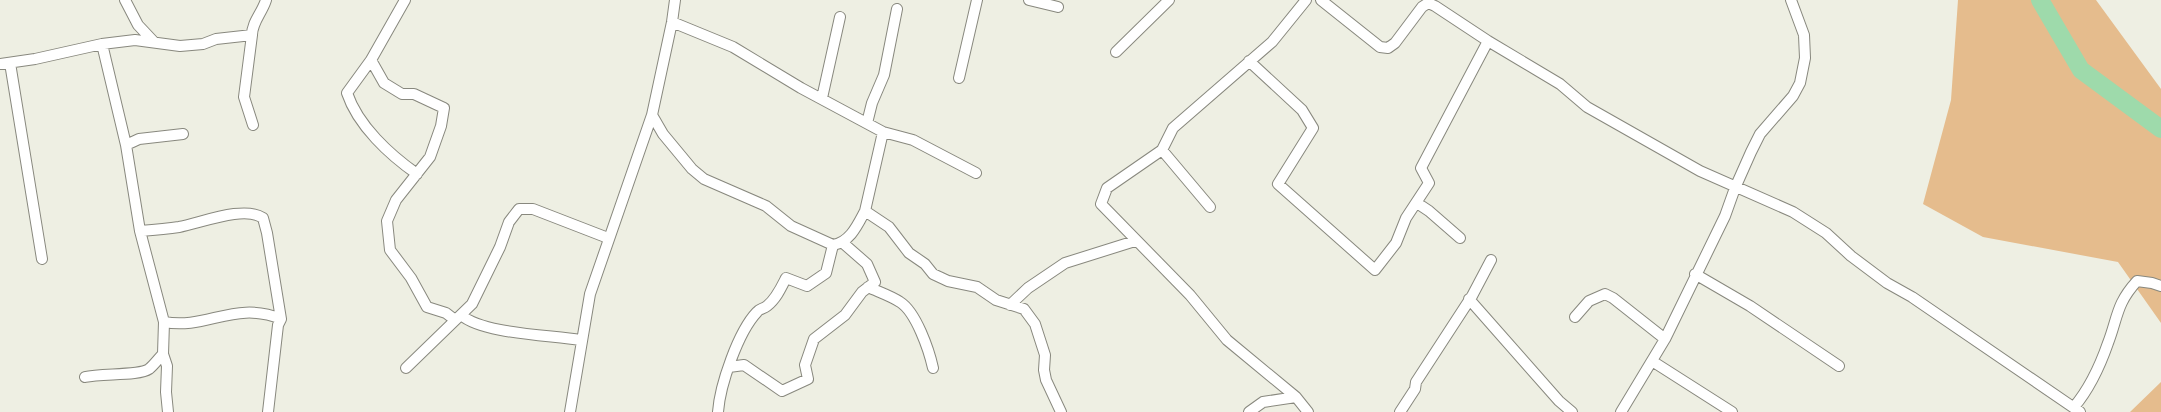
<svg xmlns="http://www.w3.org/2000/svg" width="2161" height="412" viewBox="0 0 2161 412" font-family="Quicksand,sans-serif">
	<style>
		.green { fill: #e5bc8d }
		.lines { fill: none; stroke-linecap: round; stroke-linejoin: round }
		.river { stroke: #9edaab; stroke-width: 18 }
		.street-casing { stroke: #88887e; stroke-width: 12 }
		.street { stroke: #fff; stroke-width: 10 }
	</style>
	<rect width="100%" height="100%" fill="#eeefe3"/>
	<!-- green -->
	<path class="green" d="M 1958,0 L 2096,0 L 2161,89 L 2161,323 L 2118,262 L 1983,237 L 1923,204 L 1951,100 Z
		M 2161,382 L 2161,412 L 2130,412 Z"/>
	<g class="lines">
		<!-- river -->
		<path class="river" d="M 2040,0 L 2081,70 L 2161,129"/>
		<defs>
			<path id="street" d="M 125,0 L 138,25 L 154,42
				M 405,0 L 371,60 L 384,83 L 402,94 L 414,94 L 444,108 L 441,126 L 430,157 L 396,200 L 387,221 L 390,250 L 411,278 L 427,307 L 446,313 L 455,320
				M 1029,0 L 1058,7
				M 1321,0 L 1380,47 L 1388,48 L 1395,43 L 1422,7 L 1428,3 L 1435,6 L 1488,41 L 1560,84 L 1587,107 L 1700,171 L 1793,212 L 1826,233 L 1851,256 L 1887,283 L 1912,297 L 2080,412
				M 672,22 L 733,47 L 801,88 L 883,132 L 913,140 L 976,173
				M 252,35 L 244,97 L 253,125
				M 102,44 L 126,145 L 140,231 L 164,322 L 163,354 L 167,366 L 166,392 L 168,412
				M 1116,52 L 1169,0
				M 371,60 L 347,93 C 358,126 390,155 417,174
				M 1249,61 L 1302,110 L 1313,128 L 1278,184 L 1375,270 L 1396,243 L 1406,218 L 1429,183 L 1421,168 L 1488,41
				M 10,63 L 42,259
				M 0,64 L 35,59 L 102,44 L 135,40 L 180,46 L 203,44 L 216,39 L 252,35 C 252,22 262,13 266,0
				M 959,78 L 977,0
				M 822,98 L 840,17
				M 652,115 L 663,134 L 692,169 L 704,179 L 766,206 L 791,226 L 833,245
				M 867,123 L 872,103 L 884,75 L 897,9
				M 126,145 L 139,139 L 183,134
				M 1162,150 L 1107,188 L 1101,204 L 1190,295 L 1227,340 L 1296,397 L 1308,412
				M 1417,203 L 1429,211 L 1460,238
				M 1210,207 L 1162,150 L 1173,128 L 1272,42 L 1306,0
				M 865,211 L 883,132
				M 140,231 C 153,230 166,229 179,227 C 201,223 244,205 263,218 L 267,233 L 281,319
				M 1695,274 L 1750,306 L 1839,366
				M 868,287 C 879,292 891,296 900,302 C 916,312 929,350 933,368
				M 1469,299 L 1559,401 L 1572,412
				M 1010,305 L 1028,288 L 1065,263 L 1135,241
				M 461,315 C 483,334 550,335 580,340
				M 1575,317 L 1589,301 L 1605,294 L 1613,298 L 1665,339
				M 164,322 C 207,330 235,300 281,319 L 278,325 L 268,412
				M 1652,361 L 1732,412
				M 729,367 L 744,365 L 782,391 L 808,379 L 805,365 L 814,339 L 845,315 L 862,292 L 875,282 L 867,264 L 843,243
				M 406,368 L 472,304 L 500,247 L 509,222 L 519,209 L 533,209 L 608,238
				M 85,377 C 101,373 139,376 149,369 C 154,365 159,358 163,354
				M 2074,407 C 2090,388 2100,366 2108,343 C 2118,317 2116,304 2137,281 L 2152,283 L 2161,286
				M 570,412 L 590,294 L 652,115 L 672,22 L 675,0
				M 718,412 C 720,385 738,332 757,312 C 759,309 763,309 767,306 C 776,299 781,288 786,278 L 807,286 L 826,273 L 833,245 C 850,242 857,226 865,211 L 889,227 L 909,253 L 925,264 L 933,274 L 948,281 L 977,287 L 996,300 L 1024,309 L 1035,324 L 1045,355 L 1044,370 L 1046,380 L 1061,412
				M 1249,412 L 1263,402 L 1296,397
				M 1400,412 L 1415,389 L 1416,382 L 1472,296 L 1491,260
				M 1621,412 L 1665,339 L 1725,216 L 1735,188 L 1751,152 L 1760,134 L 1793,96 L 1800,83 L 1805,58 L 1804,35 L 1791,0"/>
		</defs>
		<!-- street casing -->
		<use href="#street" class="street-casing"/>
		<!-- street -->
		<use href="#street" class="street"/>
	</g>
</svg>
